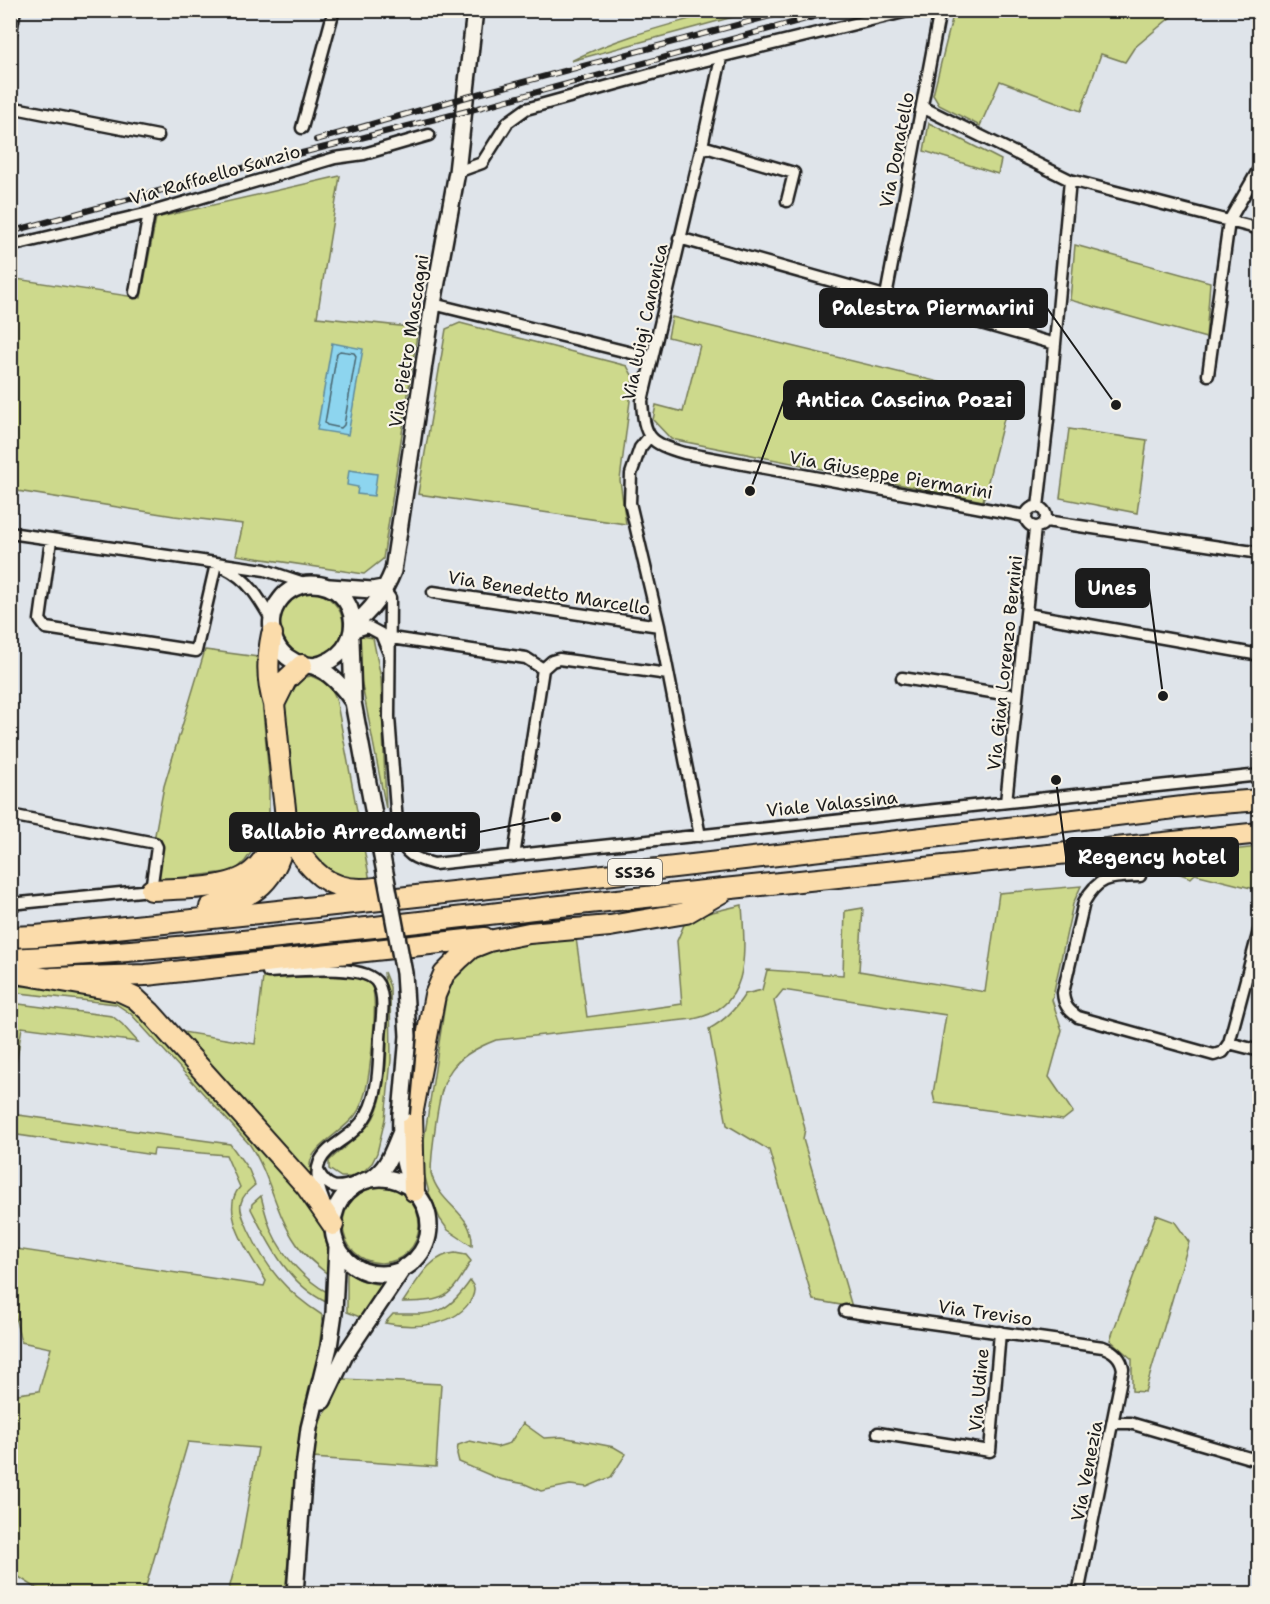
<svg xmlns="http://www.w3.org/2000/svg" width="1270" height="1604" viewBox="0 0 1270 1604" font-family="'Shantell Sans',sans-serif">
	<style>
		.green { fill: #cdd98c; stroke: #747a54; stroke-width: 1.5 }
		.water { fill: #8dd5ef; stroke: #608b9b; stroke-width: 1.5 }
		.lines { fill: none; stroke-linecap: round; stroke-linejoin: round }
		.shore { stroke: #496670; stroke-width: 1.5 }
		.street-casing { stroke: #1c1c1c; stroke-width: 15 }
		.secondary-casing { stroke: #1c1c1c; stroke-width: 20 }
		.highway-casing { stroke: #1c1c1c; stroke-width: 24 }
		.street { stroke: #f7f3e8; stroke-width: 10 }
		.secondary { stroke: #f7f3e8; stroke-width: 15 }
		.highway { stroke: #fbdcab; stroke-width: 20 }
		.rail-casing { stroke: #1c1c1c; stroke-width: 6 }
		.rail { stroke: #f7f3e8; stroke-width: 4; stroke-dasharray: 11; stroke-linecap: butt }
		.secondary-bridge-casing { stroke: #1c1c1c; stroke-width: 20; stroke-linecap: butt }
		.secondary-bridge { stroke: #f7f3e8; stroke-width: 15 }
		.labels { text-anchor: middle; stroke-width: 4.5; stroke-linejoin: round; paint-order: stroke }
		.shield { fill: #f7f3e8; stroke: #5e5c59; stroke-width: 1.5 }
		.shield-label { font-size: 16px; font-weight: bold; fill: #1c1c1c }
		.street-label { font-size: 18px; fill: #1c1c1c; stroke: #f7f3e8 }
		.leader { fill: none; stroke: #1c1c1c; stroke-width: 2 }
		.callout-dot { fill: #1c1c1c; stroke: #f7f3e8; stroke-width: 2 }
		.callout { fill: #1c1c1c; stroke: #1c1c1c; stroke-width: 2 }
		.callout-label { font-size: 20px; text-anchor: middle; font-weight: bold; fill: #fff }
	</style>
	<rect width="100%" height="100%" fill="#dfe4ea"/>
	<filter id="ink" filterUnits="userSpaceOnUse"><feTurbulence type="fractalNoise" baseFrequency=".0167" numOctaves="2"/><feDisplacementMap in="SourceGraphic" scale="12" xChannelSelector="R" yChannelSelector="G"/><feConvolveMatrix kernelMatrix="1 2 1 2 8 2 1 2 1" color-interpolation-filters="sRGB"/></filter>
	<g filter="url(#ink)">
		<!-- green -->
		<path class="green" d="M 719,11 L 755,11 L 571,61 C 618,37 669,25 719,11 Z
			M 954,11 L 954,10 L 1178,11 L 1134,48 L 1125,62 L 1101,54 L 1081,111 L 1000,81 L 980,126 L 939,105 L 933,95 Z
			M 929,123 L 1001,160 L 998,174 L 924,151 Z
			M 340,176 L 317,317 L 418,328 L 383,559 L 364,574 L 236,555 L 243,524 L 174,516 L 11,490 L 10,278 L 141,298 L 156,218 Z
			M 1075,245 L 1210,282 L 1206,338 L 1070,300 Z
			M 672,317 L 1009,399 L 983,501 L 671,439 L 653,420 L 656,405 L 683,412 L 700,345 L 668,337 Z
			M 460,323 L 627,366 L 633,377 L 620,480 L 626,524 L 418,494 L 446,329 Z
			M 1069,429 L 1147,440 L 1137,513 L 1060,498 Z
			M279 625a32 32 0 1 1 64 0a32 32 0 1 1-64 0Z
			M 362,636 L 373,638 L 381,678 L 386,809 L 355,649 L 358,639 Z
			M 205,650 L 258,657 L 269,776 L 269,821 L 258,843 L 245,861 L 235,871 L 153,881 L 147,878 L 164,786 Z
			M 311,676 L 329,684 L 336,698 L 370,881 L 360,884 L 322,869 L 296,832 L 282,699 L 298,679 Z
			M 1259,847 L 1259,890 L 1195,874 L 1191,878 L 1155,865 L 1154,858 Z
			M 1081,886 L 1073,904 L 1052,1000 L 1062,1030 L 1049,1077 L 1073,1112 L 1063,1120 L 935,1103 L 933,1094 L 946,1015 L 783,990 L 774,1001 L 805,1129 L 803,1139 L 852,1307 L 813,1300 L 769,1150 L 727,1125 L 709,1029 C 725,1020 735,1010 745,994 L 762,990 L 767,970 L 843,975 L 845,911 L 863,908 L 859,971 L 985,992 L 999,893 Z
			M 742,905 C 745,952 752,1008 693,1019 L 496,1040 C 450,1058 443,1074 436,1121 C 434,1138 431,1155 431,1173 C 440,1207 474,1212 472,1246 L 448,1230 L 440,1219 L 429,1193 L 423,1169 L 424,1140 L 446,998 L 454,980 L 469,961 L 479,953 L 531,942 L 576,938 L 587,1017 L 682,1004 L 677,941 L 687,918 Z
			M 384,972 L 390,987 L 391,1060 L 385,1119 L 377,1153 L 372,1163 L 363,1172 L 351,1177 L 341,1177 L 329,1169 L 329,1161 C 342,1148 359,1138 370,1123 C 393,1092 387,1010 384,972 Z
			M 311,977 C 328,977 357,972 370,984 C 380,992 370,1078 365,1093 C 363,1100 360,1109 356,1114 C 346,1130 310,1147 310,1165 C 310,1171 312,1177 313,1183 L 177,1031 L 255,1044 L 263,978 Z
			M 10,985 L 94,993 L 134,1005 L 313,1206 C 327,1234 330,1245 330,1276 C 318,1266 304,1256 296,1243 C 275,1213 271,1176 250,1145 L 131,1014 L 116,1004 L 11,992 Z
			M 11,1003 L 112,1016 L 122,1024 L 138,1042 L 22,1027 L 11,1095 Z
			M 11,1114 L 230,1144 L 249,1170 L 255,1185 C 249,1190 243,1195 241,1203 C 239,1212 245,1221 248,1229 C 266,1268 286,1292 322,1315 C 321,1362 305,1405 298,1451 C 292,1498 290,1546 285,1593 L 228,1593 L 240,1548 L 258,1448 L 188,1442 L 144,1593 L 44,1593 L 11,1572 L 11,1395 L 39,1391 L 51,1348 L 21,1342 L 15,1316 L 11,1315 L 10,1248 L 264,1286 L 266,1281 C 253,1259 217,1212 240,1187 L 226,1155 L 154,1149 L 153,1155 L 11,1134 Z
			M343 1225a38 38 0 1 1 76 0a38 38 0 1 1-76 0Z
			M 261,1196 C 264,1208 267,1221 272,1232 C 282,1255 306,1281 327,1292 L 326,1302 C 288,1284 269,1244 251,1209 L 252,1204 Z
			M 1156,1215 L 1175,1222 L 1189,1242 L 1145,1392 L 1132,1391 L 1132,1359 L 1110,1340 Z
			M 455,1253 L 466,1255 L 471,1261 C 449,1299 447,1301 403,1302 C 417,1282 429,1255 455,1253 Z
			M 347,1272 C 361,1281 373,1286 389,1284 L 365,1319 L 347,1312 Z
			M 470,1281 C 475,1287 475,1291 472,1298 C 457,1327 414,1329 385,1323 L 393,1314 C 434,1314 445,1317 470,1281 Z
			M 343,1379 L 441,1384 L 436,1467 L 313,1458 L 316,1429 Z
			M 523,1423 L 544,1438 L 562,1437 L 614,1447 L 626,1454 L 611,1477 L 587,1487 L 570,1485 L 541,1491 L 525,1484 L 499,1479 L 459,1462 L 457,1454 L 458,1445 L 470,1441 L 497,1447 L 510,1443 Z"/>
		<!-- water -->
		<path class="water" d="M 332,343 L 363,349 L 348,435 L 317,430 Z
			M 349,470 L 377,474 L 374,496 L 357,494 L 358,487 L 347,485 Z"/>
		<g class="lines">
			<!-- shore -->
			<path class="shore" d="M 340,351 L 354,353 L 356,356 L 344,425 L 341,428 L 327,425 L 325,423 L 337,353 Z"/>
			<defs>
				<path id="street" d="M 682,11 L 682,10
					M 10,36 L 15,10
					M 721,58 L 702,146 L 642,401 C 644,437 649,443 684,453 L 1025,516
					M 10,107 L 158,136
					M 922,107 L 1070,180 L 1260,229
					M 302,128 L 334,10
					M 702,146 L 794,173 L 787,201
					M 457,172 L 482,163 L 508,122 L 526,109 L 674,68 L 912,10
					M 679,238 L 1055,344
					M 10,246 L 149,213 L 335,158 L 364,154 L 429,135
					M 135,292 L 149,213
					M 886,296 L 940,10
					M 433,304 L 652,358
					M 1208,375 L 1229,221 L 1260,167
					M 649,437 L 640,448 L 631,474 L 630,503 L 659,626 L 700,836
					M1026 517a10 10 0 1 1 20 0a10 10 0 1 1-20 0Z
					M 1038,507 L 1048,420 L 1070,180
					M 1046,521 L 1260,553
					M 10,533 L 265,570 L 307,584
					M 51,540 L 40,620 L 46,628 L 196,651 L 216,564
					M 225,568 C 248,579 259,598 271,619
					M 383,588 L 390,598 L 389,717 L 398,836 C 405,855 415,859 434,864 L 1260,775
					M 433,592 L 659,626
					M 1027,614 L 1260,655
					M 353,632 L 368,627 L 381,634 L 388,651
					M 391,638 L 526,658 L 543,669
					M 902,678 L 1017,696
					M 1006,802 L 1035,528
					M 10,815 L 155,843 L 157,847 L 151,890 L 10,904
					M 514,856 L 543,669 L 552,661 L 559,659 L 668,674
					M 1140,876 C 1112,877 1099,875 1084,902 L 1063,993 C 1064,1005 1068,1010 1078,1017 L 1214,1055 L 1223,1052 L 1229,1043 L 1260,927
					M 268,972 C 291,971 367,962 378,984 C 386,998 381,1022 380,1038 C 379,1063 379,1092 367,1114 C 347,1151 300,1143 324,1202
					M 1229,1043 L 1260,1051
					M 318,1171 C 330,1194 342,1187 363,1181
					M 845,1311 L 1103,1347 C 1114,1351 1121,1357 1123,1369 L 1078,1594
					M 1113,1423 L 1130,1423 L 1260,1461
					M 878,1433 L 990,1451 L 1000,1332"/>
				<path id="secondary" d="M 330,587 L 372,590 L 383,588
					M 353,624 C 371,613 385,591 393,571 L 433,304 L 457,172 L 475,10
					M 351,639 L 353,702 L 365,767
					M 313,666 C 369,656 363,584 311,584 C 299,584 287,590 280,600 C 270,612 269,629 276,643 C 281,654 292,662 304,665 C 307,665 310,665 313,666 C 328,670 345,689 353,702
					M 401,1114 C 400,1138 401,1160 411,1183
					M 372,1178 C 388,1168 392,1152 400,1134
					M333 1226a48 48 0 1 1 96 0a48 48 0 1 1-96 0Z
					M 323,1401 L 345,1355 L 404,1267
					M 295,1594 L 304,1468 L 309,1428 L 329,1347 L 334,1313 L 337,1246"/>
				<path id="highway" d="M 274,704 L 286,680 L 302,665
					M 286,832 C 309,869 327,895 375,888
					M 151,890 C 180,888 234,891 255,869 C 266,859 272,842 278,828
					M 210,907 C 254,899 279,880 285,833 C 288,817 283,798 282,782 C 279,756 277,730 274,704 C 266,680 267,658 272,634
					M 10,937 L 36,936 C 427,897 817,851 1208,804 L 1260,800
					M 10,959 C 197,949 383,926 569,905 C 799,880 1029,855 1260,833
					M 10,972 L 120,991 L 135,998 L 150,1012 L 306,1186 L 333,1225
					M 52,978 L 146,975 L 485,938
					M 414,1191 L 412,1115 L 435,995 L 444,974 L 460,958 L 471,948 L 489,941 L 529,933 L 610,926 L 686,913 L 722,892"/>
			</defs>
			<!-- street casing -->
			<use href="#street" class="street-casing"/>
			<!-- secondary casing -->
			<use href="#secondary" class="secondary-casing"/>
			<!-- highway casing -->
			<use href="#highway" class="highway-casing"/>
			<!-- street -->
			<use href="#street" class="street"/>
			<!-- secondary -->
			<use href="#secondary" class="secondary"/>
			<!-- highway -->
			<use href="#highway" class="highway"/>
			<defs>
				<path id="rail" d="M 316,140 L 452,101 L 793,10
					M 10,232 L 231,171 L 471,110 L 839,10"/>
			</defs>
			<!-- rail casing -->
			<use href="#rail" class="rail-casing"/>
			<!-- rail -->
			<use href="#rail" class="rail"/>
			<defs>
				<path id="secondary-bridge" d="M 365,767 L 404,973 L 408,1036 L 401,1114"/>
			</defs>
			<!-- secondary-bridge casing -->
			<use href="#secondary-bridge" class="secondary-bridge-casing"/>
			<!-- secondary-bridge -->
			<use href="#secondary-bridge" class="secondary-bridge"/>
		</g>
	</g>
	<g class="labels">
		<!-- shield labels -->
		<rect class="shield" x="608" y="859" width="54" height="26" rx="4.5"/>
		<g class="shield-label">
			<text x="635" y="878">SS36</text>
		</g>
		<!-- street labels -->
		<g class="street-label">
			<text transform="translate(897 150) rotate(-79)" y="6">Via Donatello</text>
			<text transform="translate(215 175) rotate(-16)" y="6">Via Raffaello Sanzio</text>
			<text transform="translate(645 322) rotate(-78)" y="6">Via Luigi Canonica</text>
			<text transform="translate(409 341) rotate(-81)" y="6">Via Pietro Mascagni</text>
			<text transform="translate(891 475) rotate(10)" y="6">Via Giuseppe Piermarini</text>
			<text transform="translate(549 593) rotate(9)" y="6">Via Benedetto Marcello</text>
			<text transform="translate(1005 663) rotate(-84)" y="6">Via Gian Lorenzo Bernini</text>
			<text transform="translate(832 804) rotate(-6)" y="6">Viale Valassina</text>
			<text transform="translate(985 1313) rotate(8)" y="6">Via Treviso</text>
			<text transform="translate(979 1390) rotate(-85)" y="6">Via Udine</text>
			<text transform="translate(1087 1471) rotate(-79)" y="6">Via Venezia</text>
		</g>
	</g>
	<!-- callouts -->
	<path class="leader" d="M1116 405L1047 308M750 491L784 400M1163 696L1149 588M556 817L479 832M1056 780L1066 857"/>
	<g class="callout-dot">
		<circle cx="1116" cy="405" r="6"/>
		<circle cx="750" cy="491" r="6"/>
		<circle cx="1163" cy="696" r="6"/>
		<circle cx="556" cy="817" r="6"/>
		<circle cx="1056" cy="780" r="6"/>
	</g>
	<g class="callout">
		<rect x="820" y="289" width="227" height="38" rx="6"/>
		<rect x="784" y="381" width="240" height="38" rx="6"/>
		<rect x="1076" y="569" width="73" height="38" rx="6"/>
		<rect x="230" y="813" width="249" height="38" rx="6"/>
		<rect x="1066" y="838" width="172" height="38" rx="6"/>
	</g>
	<g class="callout-label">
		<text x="933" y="315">Palestra Piermarini</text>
		<text x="904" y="407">Antica Cascina Pozzi</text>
		<text x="1112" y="595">Unes</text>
		<text x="354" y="839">Ballabio Arredamenti</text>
		<text x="1152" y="864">Regency hotel</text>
	</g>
	<!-- margin -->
	<rect width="1270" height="1604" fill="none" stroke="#f7f3e8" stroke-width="36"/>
	<rect x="18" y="18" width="1234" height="1568" fill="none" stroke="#1c1c1c" stroke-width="2" filter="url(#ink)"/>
</svg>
